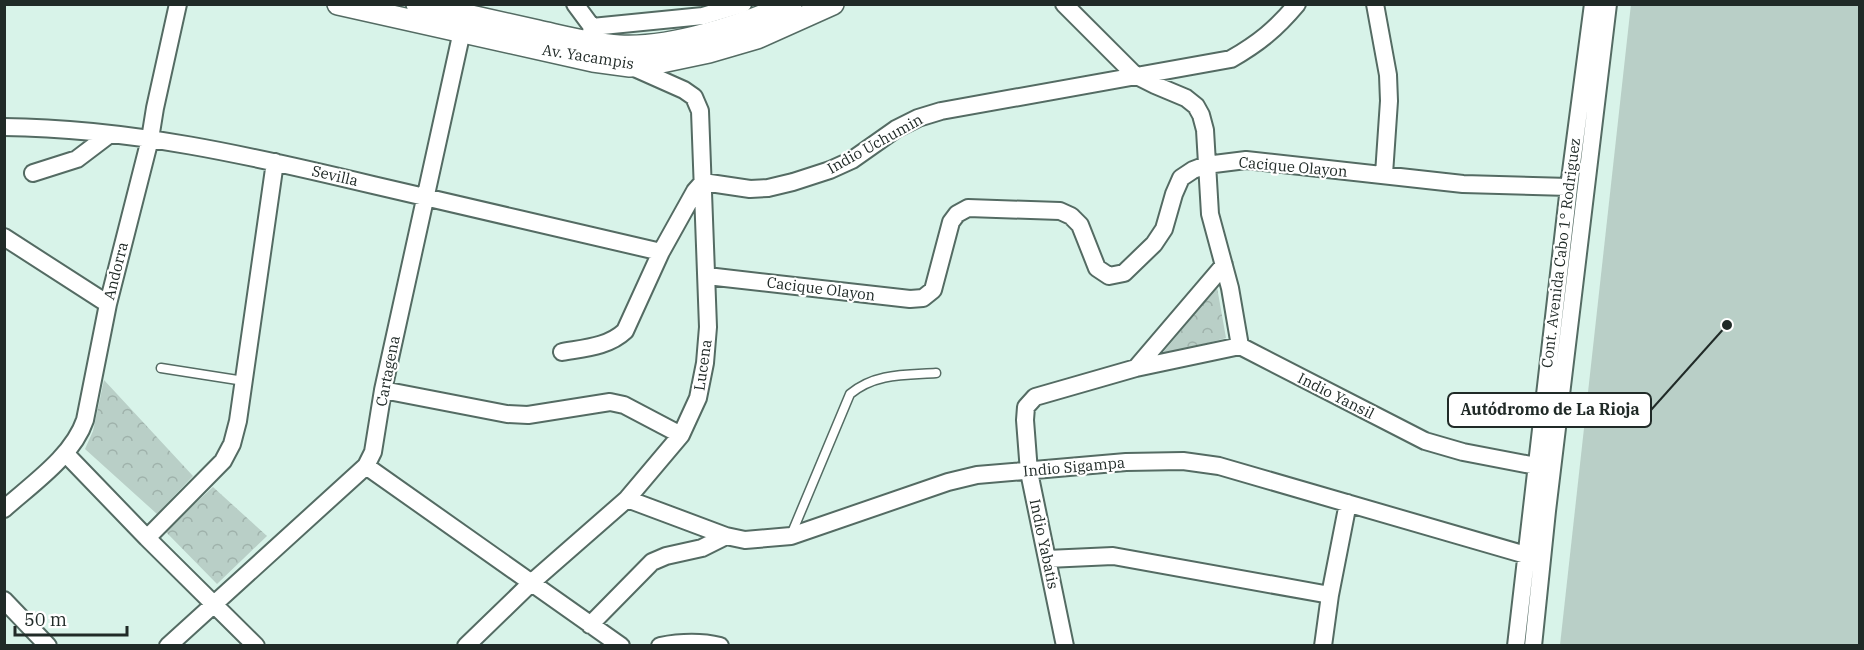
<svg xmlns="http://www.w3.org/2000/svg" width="1864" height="650" viewBox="0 0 1864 650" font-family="'IBM Plex Serif',serif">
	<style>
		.park { fill: url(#park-crowns) }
		.pitch { fill: #b9cfc7 }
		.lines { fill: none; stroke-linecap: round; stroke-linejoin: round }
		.service-casing { stroke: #546b63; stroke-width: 11 }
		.minor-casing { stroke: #546b63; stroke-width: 20 }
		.tertiary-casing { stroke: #546b63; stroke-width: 24 }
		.service { stroke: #fff; stroke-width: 8 }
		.minor { stroke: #fff; stroke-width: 16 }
		.tertiary { stroke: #fff; stroke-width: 21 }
		.labels { text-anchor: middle; stroke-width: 4.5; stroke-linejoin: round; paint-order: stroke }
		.street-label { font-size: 15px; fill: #202a27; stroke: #fff }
		.leader { fill: none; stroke: #202a27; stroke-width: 2 }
		.callout-dot { fill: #202a27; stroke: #fff; stroke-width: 2 }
		.callout { fill: #fff; stroke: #202a27; stroke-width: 2 }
		.callout-label { font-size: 16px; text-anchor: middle; font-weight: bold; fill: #202a27 }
	</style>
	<defs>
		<pattern id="park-crowns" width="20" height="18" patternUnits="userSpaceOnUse" patternTransform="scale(1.5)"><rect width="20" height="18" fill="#b9cfc7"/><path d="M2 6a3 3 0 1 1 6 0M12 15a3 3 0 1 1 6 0" fill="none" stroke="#9fb2ab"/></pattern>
	</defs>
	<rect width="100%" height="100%" fill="#d8f3e9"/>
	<!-- park -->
	<path class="park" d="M 1217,287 L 1226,338 L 1160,356 Z
		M 104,380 L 193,476 L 157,514 L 85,449 L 93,431 Z
		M 213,487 L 267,536 L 217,584 L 165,531 Z"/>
	<!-- pitch -->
	<path class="pitch" d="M 1631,4 L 1859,5 L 1859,645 L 1560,645 Z"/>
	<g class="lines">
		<defs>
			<path id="service" d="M 161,368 L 244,381
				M 791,535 L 850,394 C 875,373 905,375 936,373"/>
			<path id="minor" d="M 575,4 L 592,27
				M 1064,4 L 1135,75 L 1155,85 L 1186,98 L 1196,106 L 1201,115 L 1205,130 L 1210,214 L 1230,288 L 1240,346
				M 1375,4 L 1388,75 L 1389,101 L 1384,174
				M 589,43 L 592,27 L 703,16 L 743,4
				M 4,127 C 129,128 252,156 373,185 C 469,207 565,230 661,252
				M 33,173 L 77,159 L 110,134
				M 4,237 L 108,304
				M 707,276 L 910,299 L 923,298 L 933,290 L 951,222 L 957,214 L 968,208 L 1060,211 L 1071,216 L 1080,225 L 1097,268 L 1109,276 L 1124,273 L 1154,244 L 1164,229 L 1174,194 L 1181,178 L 1193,170 L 1206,165 L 1246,160 L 1463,184 L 1569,187
				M 562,352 C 584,348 608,347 625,331 L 661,252 L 695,191 L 703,182 L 750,189 L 768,188 L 793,182 L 830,170 L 852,160 L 896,129 L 918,118 L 941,111 L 1231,59 C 1259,43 1276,29 1297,4
				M 1136,368 L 1224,265
				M 383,390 L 507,414 L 528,415 L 610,402 L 624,405 L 681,435
				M 65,453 L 147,538 L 256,646
				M 366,466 L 621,646
				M 627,499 L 726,536 L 745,540 L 791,536 L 948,482 L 977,475 L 1126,462 L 1183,461 L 1219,466 L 1526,555
				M 4,509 C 32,484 73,456 85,420 L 108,304 L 150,139 L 155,108 L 178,4
				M 147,538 L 223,461 L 232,444 L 238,421 L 275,162
				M 1047,559 L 1113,556 L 1330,595
				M 4,600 L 48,646
				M 590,625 L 652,562 L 666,556 L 702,548 L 726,536
				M 168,646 L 366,466 L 373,452 L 383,390 L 464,22
				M 466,646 L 531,583 L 627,499 L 681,435 L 698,398 L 705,363 L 708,327 L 700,111 L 694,97 L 684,90 L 630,66
				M 660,646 C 681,642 699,641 720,646
				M 1065,646 L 1029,472 L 1025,420 L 1026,407 L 1035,397 L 1136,368 L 1240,346 L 1425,441 L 1463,452 L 1536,466
				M 1323,646 L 1330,595 L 1348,503
				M 1516,646 L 1569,187 L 1593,4
				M 1533,646 L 1547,511 L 1608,4"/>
			<path id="tertiary" d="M 338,4 L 593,61 L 630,66 L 652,64 L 709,52 L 757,38 L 833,4
				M 417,4 C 457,13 498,22 538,31 C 565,37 591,44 619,46 C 672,49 743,25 791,4"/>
		</defs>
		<!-- service casing -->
		<use href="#service" class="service-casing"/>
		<!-- minor casing -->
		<use href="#minor" class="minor-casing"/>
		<!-- tertiary casing -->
		<use href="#tertiary" class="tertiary-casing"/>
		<!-- service -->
		<use href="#service" class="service"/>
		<!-- minor -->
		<use href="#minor" class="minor"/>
		<!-- tertiary -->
		<use href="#tertiary" class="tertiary"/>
	</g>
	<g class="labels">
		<!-- street labels -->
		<g class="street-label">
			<text transform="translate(588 57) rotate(9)" y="5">Av. Yacampis</text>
			<text transform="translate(875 144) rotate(-29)" y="5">Indio Uchumin</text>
			<text transform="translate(1293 167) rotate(5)" y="5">Cacique Olayon</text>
			<text transform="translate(335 176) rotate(13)" y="5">Sevilla</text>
			<text transform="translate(1561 253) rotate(-83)" y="5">Cont. Avenida Cabo 1° Rodriguez</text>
			<text transform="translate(116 271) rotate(-76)" y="5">Andorra</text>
			<text transform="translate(821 289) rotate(7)" y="5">Cacique Olayon</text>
			<text transform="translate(703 365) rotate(-82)" y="5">Lucena</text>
			<text transform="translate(388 371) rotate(-79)" y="5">Cartagena</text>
			<text transform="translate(1336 396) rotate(27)" y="5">Indio Yansil</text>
			<text transform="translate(1074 467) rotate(-5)" y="5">Indio Sigampa</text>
			<text transform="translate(1044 544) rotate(78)" y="5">Indio Yabatis</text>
		</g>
	</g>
	<!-- callouts -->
	<path class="leader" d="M1727 325L1651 410"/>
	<circle class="callout-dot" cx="1727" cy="325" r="6"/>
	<rect class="callout" x="1448" y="393" width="203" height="34" rx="6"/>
	<g class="callout-label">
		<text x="1550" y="415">Autódromo de La Rioja</text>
	</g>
	<!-- border -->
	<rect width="1864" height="650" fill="none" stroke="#202a27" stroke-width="12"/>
	<!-- scale -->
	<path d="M15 626v9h112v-9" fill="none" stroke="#202a27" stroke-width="3"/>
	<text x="24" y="626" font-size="18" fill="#202a27" stroke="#ffffff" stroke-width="4.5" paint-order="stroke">50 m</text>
</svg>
